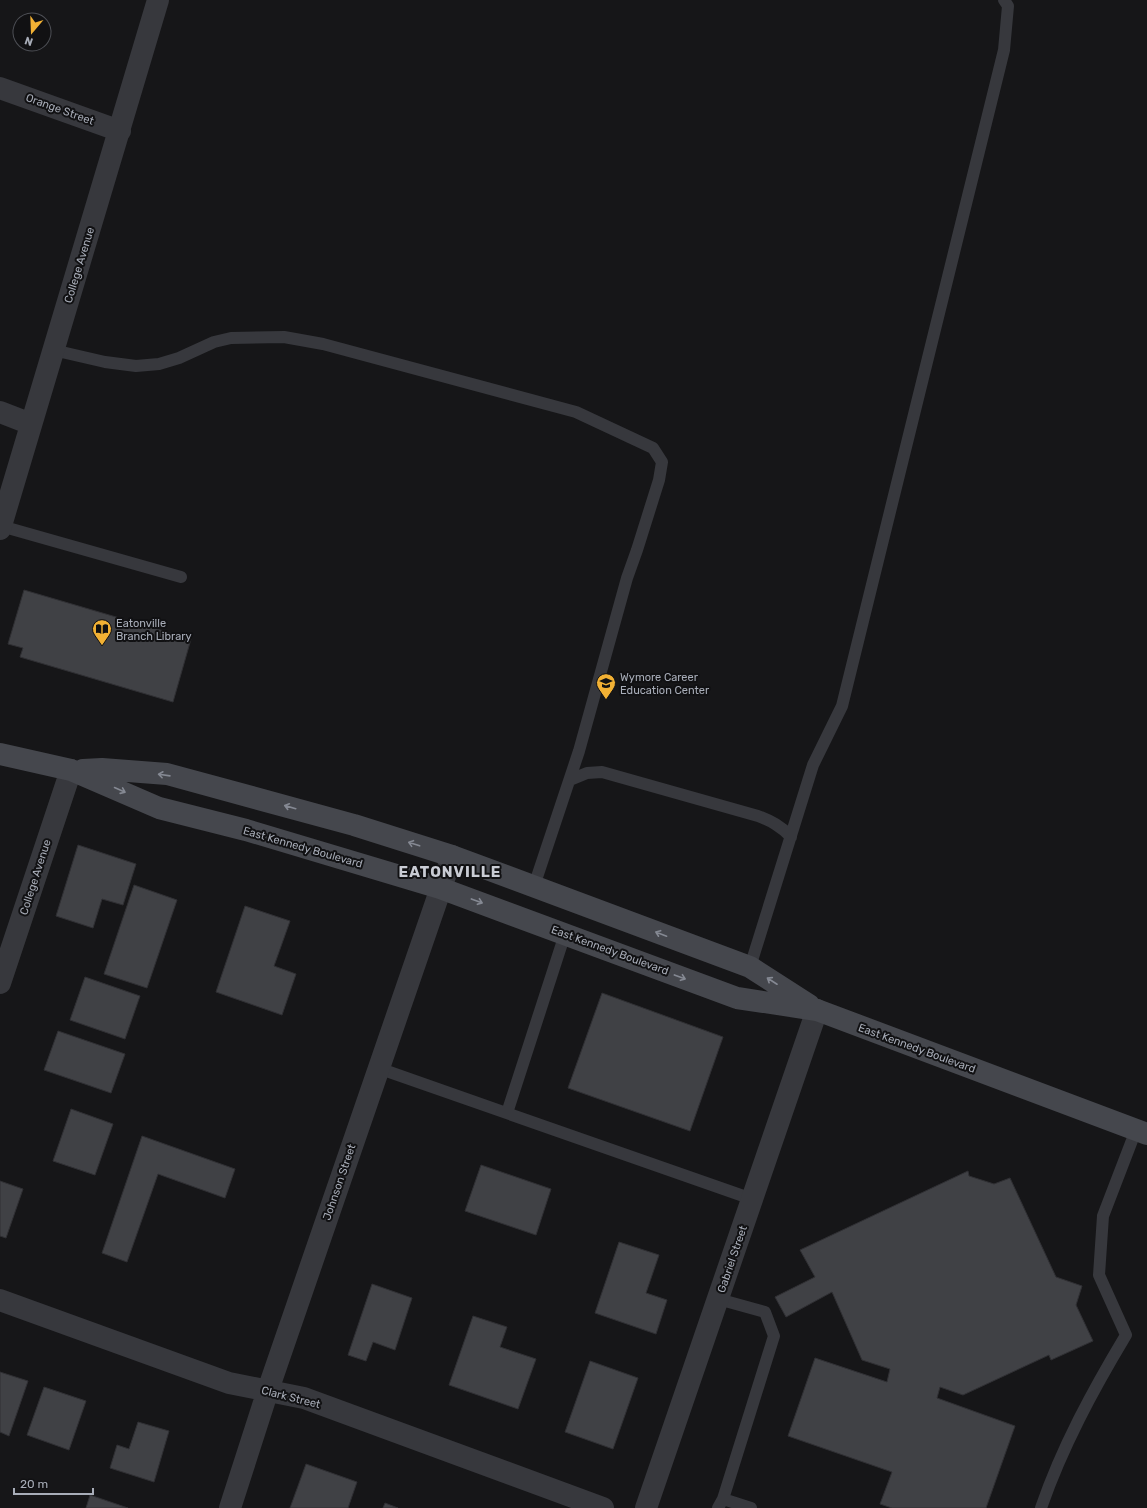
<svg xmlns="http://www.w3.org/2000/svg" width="1147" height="1508" viewBox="0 0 1147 1508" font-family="Rubik,sans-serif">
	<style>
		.building { fill: #404145; stroke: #303034 }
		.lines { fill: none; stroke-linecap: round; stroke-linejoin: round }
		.lane { stroke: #37383d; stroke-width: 12 }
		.street { stroke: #37383d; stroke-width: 22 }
		.secondary { stroke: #45474d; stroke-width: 22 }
		.oneway { stroke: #858993 }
		.labels { text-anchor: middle; stroke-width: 4; stroke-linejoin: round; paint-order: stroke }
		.street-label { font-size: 11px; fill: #a8adb8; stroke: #111113 }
		.poi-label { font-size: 11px; fill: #a8adb8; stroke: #111113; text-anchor: start }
		.district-label { font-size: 15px; font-weight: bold; letter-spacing: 1px; fill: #c9ccd4; stroke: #111113 }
	</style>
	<rect width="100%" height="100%" fill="#161618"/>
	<!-- building -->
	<path class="building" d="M 24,590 L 191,639 L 173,702 L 20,657 L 23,648 L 8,644 Z
		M 78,845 L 136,864 L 123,905 L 102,899 L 93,928 L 56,916 Z
		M 134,885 L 177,900 L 147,988 L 104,974 Z
		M 245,906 L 290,921 L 274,966 L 296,974 L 282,1015 L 216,992 Z
		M 85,977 L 140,996 L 125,1039 L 70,1020 Z
		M 602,993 L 723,1037 L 690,1131 L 568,1088 Z
		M 58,1031 L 125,1054 L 111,1093 L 44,1070 Z
		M 71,1109 L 113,1124 L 95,1175 L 53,1161 Z
		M 142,1136 L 235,1169 L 225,1198 L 158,1174 L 127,1262 L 102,1253 Z
		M 481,1165 L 551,1189 L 536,1235 L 465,1211 Z
		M 968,1171 L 969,1176 L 994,1184 L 1010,1178 L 1056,1277 L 1082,1286 L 1076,1305 L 1093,1341 L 1051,1360 L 1049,1355 L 963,1395 L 940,1387 L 937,1398 L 1015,1426 L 986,1508 L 892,1508 L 880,1504 L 892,1472 L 788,1436 L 815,1358 L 887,1382 L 890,1369 L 862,1360 L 832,1292 L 786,1317 L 775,1297 L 815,1277 L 800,1250 Z
		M 0,1181 L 23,1189 L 6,1238 L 0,1236 Z
		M 619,1242 L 659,1255 L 646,1293 L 667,1300 L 656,1334 L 595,1313 Z
		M 372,1284 L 412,1298 L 395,1350 L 373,1342 L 366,1361 L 348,1355 Z
		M 473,1316 L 507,1327 L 500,1347 L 536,1359 L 518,1409 L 449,1385 Z
		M 590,1361 L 638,1378 L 613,1449 L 565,1432 Z
		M 0,1372 L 28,1381 L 9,1436 L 0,1432 Z
		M 44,1387 L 86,1401 L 69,1450 L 27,1435 Z
		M 138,1422 L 169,1431 L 154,1482 L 110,1468 L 117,1445 L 129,1449 Z
		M 306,1464 L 357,1482 L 348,1508 L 290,1508 Z
		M 90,1495 L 128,1508 L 86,1508 Z
		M 385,1503 L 398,1508 L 383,1508 Z"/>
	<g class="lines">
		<!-- lane -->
		<path class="lane" d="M 53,350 L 105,362 L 136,366 L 159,364 L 179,358 L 214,342 L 231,338 L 284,337 L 323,344 L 576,412 L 653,448 L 662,462 L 659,480 L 637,550 L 627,578 L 579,751 L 534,886
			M 1,526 L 181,577
			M 570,780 L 587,773 L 602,772 L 758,816 C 771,821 781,826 791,837
			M 750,967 L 813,765 L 842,706 L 1004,50 L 1008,6 L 1004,0
			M 378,1068 L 752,1199
			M 507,1113 L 565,934
			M 718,1299 L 765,1312 L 774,1336 L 723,1499
			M 718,1508 L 723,1499 L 751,1508
			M 1041,1508 C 1062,1447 1093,1390 1126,1335 L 1099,1275 L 1103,1216 L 1136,1130"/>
		<!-- street -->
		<path class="street" d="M 0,88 L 120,131
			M 0,412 L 31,424
			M 0,529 L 158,0
			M 0,983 L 71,770
			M 0,1300 L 229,1383 L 304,1398 L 603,1508
			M 230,1508 L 268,1390 L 452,856
			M 646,1508 L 817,1010"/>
		<!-- secondary -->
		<path class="secondary" d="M 0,754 L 71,770 L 159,808 L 246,830 L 440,888 L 737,998 L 817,1010 L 1147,1134
			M 83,770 L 102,769 L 167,774 L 354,825 L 452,856 L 750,967 L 809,1005"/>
	</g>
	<!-- one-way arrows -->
	<defs><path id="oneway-shaft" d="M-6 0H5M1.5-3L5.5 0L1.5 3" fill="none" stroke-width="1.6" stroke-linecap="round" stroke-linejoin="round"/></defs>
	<g class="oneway">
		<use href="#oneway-shaft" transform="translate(164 775) rotate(-172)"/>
		<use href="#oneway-shaft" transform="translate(120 790) rotate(24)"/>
		<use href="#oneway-shaft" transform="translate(290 807) rotate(-164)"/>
		<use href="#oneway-shaft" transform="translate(414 844) rotate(-162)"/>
		<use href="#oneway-shaft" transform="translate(477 901) rotate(20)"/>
		<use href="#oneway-shaft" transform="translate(661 934) rotate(-159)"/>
		<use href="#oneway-shaft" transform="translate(680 977) rotate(20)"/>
		<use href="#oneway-shaft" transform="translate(772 981) rotate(-147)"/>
	</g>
	<!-- icons -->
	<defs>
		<symbol id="library-pin" viewBox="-11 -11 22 30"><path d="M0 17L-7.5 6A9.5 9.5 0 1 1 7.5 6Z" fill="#f2b134" stroke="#111113"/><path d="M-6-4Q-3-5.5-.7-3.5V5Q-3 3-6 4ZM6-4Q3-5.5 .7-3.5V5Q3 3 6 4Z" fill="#111"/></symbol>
		<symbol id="school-pin" viewBox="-11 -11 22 30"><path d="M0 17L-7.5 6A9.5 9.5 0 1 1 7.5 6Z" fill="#f2b134" stroke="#111113"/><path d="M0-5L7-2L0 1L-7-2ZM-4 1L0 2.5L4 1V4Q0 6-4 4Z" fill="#111"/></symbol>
	</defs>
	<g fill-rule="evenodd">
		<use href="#library-pin" x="91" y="618" width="22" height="30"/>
		<use href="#school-pin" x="595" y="672" width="22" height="30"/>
	</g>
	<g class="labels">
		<!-- street labels -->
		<g class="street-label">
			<text transform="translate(60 109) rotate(20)" y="4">Orange Street</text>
			<text transform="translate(79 265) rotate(-73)" y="4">College Avenue</text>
			<text transform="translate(303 847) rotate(16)" y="4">East Kennedy Boulevard</text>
			<text transform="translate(35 877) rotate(-72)" y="4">College Avenue</text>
			<text transform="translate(610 950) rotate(20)" y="4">East Kennedy Boulevard</text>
			<text transform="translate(917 1048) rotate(20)" y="4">East Kennedy Boulevard</text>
			<text transform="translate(339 1182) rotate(-71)" y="4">Johnson Street</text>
			<text transform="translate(732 1259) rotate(-71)" y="4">Gabriel Street</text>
			<text transform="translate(291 1397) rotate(14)" y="4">Clark Street</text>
		</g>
		<!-- poi labels -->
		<g class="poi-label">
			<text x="116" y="627">Eatonville<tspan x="116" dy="13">Branch Library</tspan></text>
			<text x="620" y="681">Wymore Career<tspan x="620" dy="13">Education Center</tspan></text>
		</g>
		<!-- district labels -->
		<g class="district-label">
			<text x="450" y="877">EATONVILLE</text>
		</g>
	</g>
	<!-- north arrow -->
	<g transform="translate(32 32) rotate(199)"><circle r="19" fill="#111113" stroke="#4d4f55"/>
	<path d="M0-3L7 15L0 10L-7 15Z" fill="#f2b134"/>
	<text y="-6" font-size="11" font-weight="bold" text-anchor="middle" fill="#a8adb8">N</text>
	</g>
	<!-- scale -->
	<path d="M14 1488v6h79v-6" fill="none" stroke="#a8adb8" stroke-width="2"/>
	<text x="20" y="1488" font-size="12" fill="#a8adb8" stroke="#111113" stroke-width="3" paint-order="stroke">20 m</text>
</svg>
